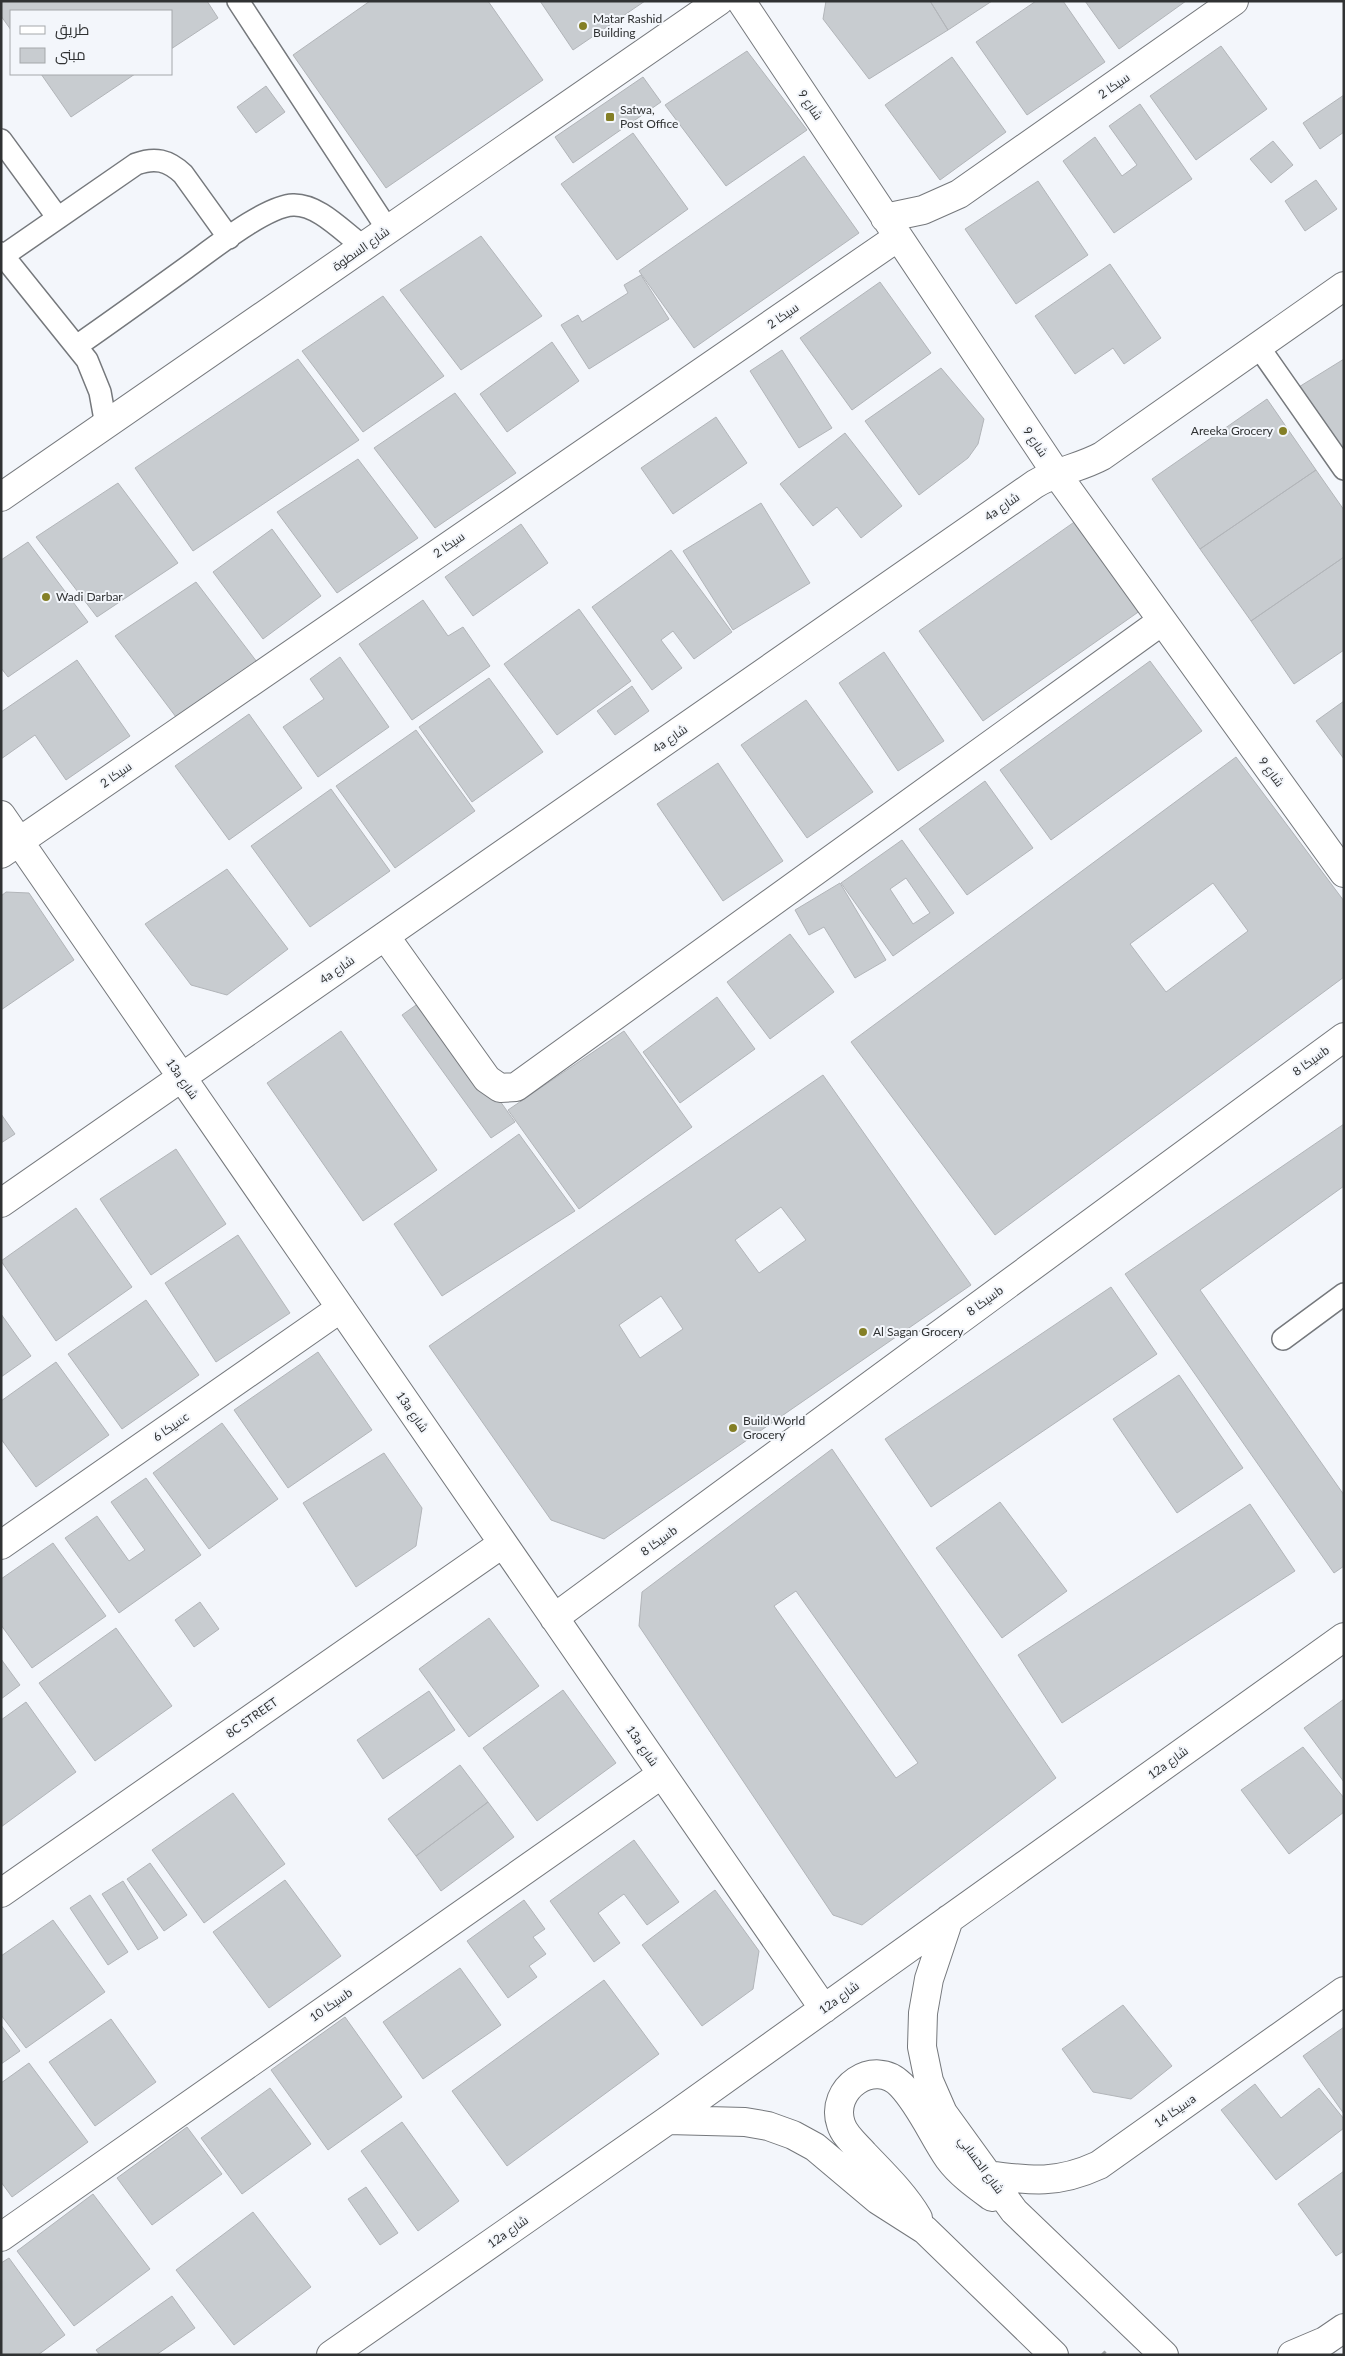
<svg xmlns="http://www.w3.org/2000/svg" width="1345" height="2356" viewBox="0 0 1345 2356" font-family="Lato,Cairo,sans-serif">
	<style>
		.building { fill: #c8ccd0; stroke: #b2b5b9; fill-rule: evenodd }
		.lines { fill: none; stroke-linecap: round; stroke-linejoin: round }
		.service-casing { stroke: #75787c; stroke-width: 24 }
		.minor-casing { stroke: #75787c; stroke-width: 30 }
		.secondary-casing { stroke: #75787c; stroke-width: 30 }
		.path { stroke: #a6a9ac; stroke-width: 3; stroke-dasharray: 5 2.5; stroke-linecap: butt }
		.service { stroke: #fff; stroke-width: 21 }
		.minor { stroke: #fff; stroke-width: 28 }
		.secondary { stroke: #fff; stroke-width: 28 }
		.poi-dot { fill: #847f26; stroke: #f3f6fb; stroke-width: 2 }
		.labels { text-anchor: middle; stroke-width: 4; stroke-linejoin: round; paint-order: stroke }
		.poi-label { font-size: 12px; fill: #303233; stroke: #f3f6fb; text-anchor: start }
		.street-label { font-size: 12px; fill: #303233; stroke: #f3f6fb }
	</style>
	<rect width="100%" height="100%" fill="#f3f6fb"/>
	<!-- building -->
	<path class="building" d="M 1,1 L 207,1 L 218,18 L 171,49 L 171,11 L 11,11 L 11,30 L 1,16 Z
		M 370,1 L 488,1 L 543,80 L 386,188 L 293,55 Z
		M 540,1 L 645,1 L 573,50 Z
		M 826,1 L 930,1 L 948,30 L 869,79 L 823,19 Z
		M 930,1 L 992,1 L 948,30 Z
		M 1036,1 L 1063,1 L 1105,62 L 1027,115 L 976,42 Z
		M 1085,1 L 1186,1 L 1119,49 Z
		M 1221,46 L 1267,109 L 1196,160 L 1150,96 Z
		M 747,51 L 807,130 L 726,186 L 665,105 Z
		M 952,57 L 1006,132 L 940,180 L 885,105 Z
		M 41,74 L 135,74 L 71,117 Z
		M 643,77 L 661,102 L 573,163 L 555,137 Z
		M 266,86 L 285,112 L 256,133 L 237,107 Z
		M 1344,95 L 1344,132 L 1320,149 L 1303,123 Z
		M 1140,104 L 1192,179 L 1114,233 L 1063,161 L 1095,137 L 1122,176 L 1137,165 L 1109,126 Z
		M 633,133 L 688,209 L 617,260 L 561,184 Z
		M 1273,141 L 1293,165 L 1271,183 L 1250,159 Z
		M 804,156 L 859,233 L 694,348 L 639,271 Z
		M 1316,180 L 1337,209 L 1305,231 L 1285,201 Z
		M 1038,181 L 1088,255 L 1016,304 L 965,229 Z
		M 481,236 L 542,316 L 461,370 L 400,290 Z
		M 1110,264 L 1161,338 L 1124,364 L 1113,348 L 1075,374 L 1035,316 Z
		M 641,275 L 669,319 L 589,369 L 561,325 L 578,315 L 582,322 L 628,293 L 624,285 Z
		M 880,282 L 931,353 L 852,410 L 800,338 Z
		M 383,296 L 444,376 L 363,432 L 302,351 Z
		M 552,342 L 579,381 L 507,432 L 480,394 Z
		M 782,350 L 832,428 L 799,448 L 750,371 Z
		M 298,359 L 359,440 L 193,551 L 135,468 Z
		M 1344,359 L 1344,465 L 1294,390 Z
		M 941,368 L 984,419 L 978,444 L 968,458 L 919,495 L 865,421 Z
		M 455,393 L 516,473 L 435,528 L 374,448 Z
		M 1267,399 L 1316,470 L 1200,549 L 1152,479 Z
		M 716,417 L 747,463 L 673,514 L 641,468 Z
		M 845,433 L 902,506 L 861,538 L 837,507 L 813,526 L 780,484 Z
		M 358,459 L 418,538 L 337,593 L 277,512 Z
		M 1316,470 L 1344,510 L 1344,557 L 1251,621 L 1200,549 Z
		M 118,483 L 178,563 L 97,617 L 36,537 Z
		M 761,503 L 810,583 L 733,630 L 683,551 Z
		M 1080,518 L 1144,608 L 983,721 L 919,631 Z
		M 521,524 L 548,563 L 473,616 L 445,577 Z
		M 272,529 L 321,596 L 263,639 L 213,572 Z
		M 28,542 L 88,622 L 8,677 L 1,668 L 1,560 Z
		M 671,550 L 732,632 L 694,659 L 673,631 L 661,640 L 682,668 L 652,690 L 592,607 Z
		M 1344,557 L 1344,650 L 1294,684 L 1251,621 Z
		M 196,582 L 257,662 L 176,717 L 115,636 Z
		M 423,600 L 448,636 L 463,627 L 490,666 L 412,720 L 359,644 Z
		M 579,609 L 631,681 L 557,735 L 504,664 Z
		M 884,652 L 944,741 L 898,771 L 839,683 Z
		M 340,657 L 389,727 L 318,777 L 283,727 L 324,699 L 310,679 Z
		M 77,660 L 130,736 L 66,780 L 35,735 L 1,759 L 1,712 Z
		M 1150,661 L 1202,731 L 1051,840 L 1000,770 Z
		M 489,678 L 543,752 L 472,802 L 419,727 Z
		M 632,686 L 649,711 L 615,735 L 597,711 Z
		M 806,700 L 873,792 L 807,838 L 741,745 Z
		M 1344,701 L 1344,759 L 1316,721 Z
		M 249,714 L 302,788 L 229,840 L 175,766 Z
		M 416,730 L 475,811 L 395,868 L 336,786 Z
		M 1236,757 L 1344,901 L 1344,977 L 995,1235 L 851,1042 ZM 1213,883 L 1248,931 L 1166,992 L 1130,944 Z
		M 718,763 L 783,861 L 723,901 L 657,804 Z
		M 985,781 L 1033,848 L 967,895 L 919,829 Z
		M 331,789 L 390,871 L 310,927 L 251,846 Z
		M 902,840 L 954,913 L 893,956 L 841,883 ZM 906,878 L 930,913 L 913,924 L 890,889 Z
		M 227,869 L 288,949 L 227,995 L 191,985 L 145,924 Z
		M 840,883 L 886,960 L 855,978 L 824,927 L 809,935 L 795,910 Z
		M 6,892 L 29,893 L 74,960 L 1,1010 L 1,896 Z
		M 790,934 L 834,992 L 770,1039 L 727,982 Z
		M 717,997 L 755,1049 L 680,1103 L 643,1052 Z
		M 426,998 L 515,1122 L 491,1138 L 402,1015 Z
		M 341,1031 L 437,1170 L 363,1221 L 267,1083 Z
		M 624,1031 L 692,1127 L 579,1209 L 508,1110 Z
		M 823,1075 L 971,1285 L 604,1539 L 551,1520 L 429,1346 ZM 781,1207 L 806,1240 L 759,1273 L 735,1240 ZM 661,1296 L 683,1329 L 640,1358 L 619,1325 Z
		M 1,1114 L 15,1134 L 1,1143 Z
		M 1344,1124 L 1344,1186 L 1200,1290 L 1344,1495 L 1344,1566 L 1334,1573 L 1125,1274 Z
		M 519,1134 L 575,1211 L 442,1296 L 394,1224 Z
		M 176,1149 L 226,1224 L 151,1275 L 100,1199 Z
		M 76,1208 L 132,1287 L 56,1341 L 1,1261 Z
		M 238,1235 L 290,1313 L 216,1362 L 165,1283 Z
		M 1111,1287 L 1157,1354 L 931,1507 L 885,1439 Z
		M 146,1300 L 199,1375 L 122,1429 L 68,1354 Z
		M 1,1314 L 31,1356 L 1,1377 Z
		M 318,1352 L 372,1430 L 288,1488 L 234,1410 Z
		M 56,1362 L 109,1435 L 36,1487 L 1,1439 L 1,1401 Z
		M 1179,1375 L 1243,1468 L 1177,1513 L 1113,1419 Z
		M 222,1423 L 278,1499 L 209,1549 L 153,1473 Z
		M 832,1449 L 1056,1778 L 862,1925 L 833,1915 L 639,1626 L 642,1592 ZM 796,1591 L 918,1763 L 896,1778 L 774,1606 Z
		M 384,1453 L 422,1508 L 416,1546 L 356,1587 L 303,1503 Z
		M 146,1478 L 201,1555 L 119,1613 L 65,1538 L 97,1516 L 129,1561 L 145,1550 L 111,1502 Z
		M 1000,1502 L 1067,1591 L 1002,1638 L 936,1548 Z
		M 1250,1504 L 1295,1571 L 1062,1723 L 1018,1655 Z
		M 53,1543 L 106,1616 L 32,1668 L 1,1625 L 1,1579 Z
		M 200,1602 L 219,1629 L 194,1647 L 175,1620 Z
		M 489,1618 L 539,1686 L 469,1737 L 419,1669 Z
		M 116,1628 L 172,1706 L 95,1761 L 39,1683 Z
		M 1,1659 L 20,1685 L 1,1699 Z
		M 563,1690 L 616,1763 L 537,1821 L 483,1748 Z
		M 429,1691 L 455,1730 L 383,1779 L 357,1740 Z
		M 1344,1699 L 1344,1782 L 1304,1728 Z
		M 26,1702 L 76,1772 L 1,1827 L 1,1720 Z
		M 1303,1747 L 1344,1798 L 1344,1812 L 1289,1854 L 1241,1790 Z
		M 460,1765 L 488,1802 L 416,1856 L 388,1819 Z
		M 233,1793 L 285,1864 L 204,1923 L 152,1850 Z
		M 488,1802 L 514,1837 L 441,1891 L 416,1856 Z
		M 634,1840 L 679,1902 L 647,1925 L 624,1894 L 598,1913 L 620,1943 L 594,1962 L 550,1901 Z
		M 150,1863 L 187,1915 L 164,1931 L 127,1879 Z
		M 285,1880 L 341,1956 L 269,2008 L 213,1932 Z
		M 123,1881 L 158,1938 L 138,1950 L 102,1894 Z
		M 715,1890 L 759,1951 L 753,1989 L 702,2026 L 642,1945 Z
		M 90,1895 L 128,1952 L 108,1965 L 70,1908 Z
		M 524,1900 L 545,1929 L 533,1937 L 546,1954 L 529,1966 L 537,1977 L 508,1998 L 467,1941 Z
		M 53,1920 L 105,1992 L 26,2048 L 1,2015 L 1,1956 Z
		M 460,1968 L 501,2025 L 423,2079 L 383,2022 Z
		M 604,1980 L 659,2054 L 507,2166 L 452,2091 Z
		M 1123,2005 L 1172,2066 L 1131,2099 L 1093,2092 L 1062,2049 Z
		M 345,2017 L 402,2097 L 328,2150 L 271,2070 Z
		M 111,2019 L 156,2082 L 95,2126 L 49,2062 Z
		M 1,2025 L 20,2051 L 1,2064 Z
		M 1344,2027 L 1344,2114 L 1303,2056 Z
		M 29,2063 L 88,2142 L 12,2197 L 1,2182 L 1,2083 Z
		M 1255,2084 L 1281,2118 L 1319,2088 L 1344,2119 L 1344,2128 L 1276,2180 L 1221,2110 Z
		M 270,2088 L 311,2144 L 242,2194 L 201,2138 Z
		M 402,2122 L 459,2201 L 418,2231 L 361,2151 Z
		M 187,2127 L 222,2174 L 152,2225 L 117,2178 Z
		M 1344,2171 L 1344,2251 L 1336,2256 L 1298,2204 Z
		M 366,2187 L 398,2233 L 380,2245 L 348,2199 Z
		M 93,2194 L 150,2269 L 74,2326 L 17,2251 Z
		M 253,2212 L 311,2287 L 234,2345 L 176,2270 Z
		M 9,2258 L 65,2335 L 38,2355 L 1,2355 L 1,2263 Z
		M 172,2296 L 195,2328 L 156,2355 L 100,2355 L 96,2350 Z"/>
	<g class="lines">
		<defs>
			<path id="service" d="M 238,1 L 388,230
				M 1,140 L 58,218
				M 1,253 L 87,360 L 100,392 L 106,425
				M 3,256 L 136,164 C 155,157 168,160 183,174 L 229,238
				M 78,345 C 114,320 150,294 186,268 C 210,251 265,206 293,205 C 319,204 344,233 364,247
				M 1258,346 L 1344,469
				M 1283,1339 L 1344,1294"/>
			<path id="minor" d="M 741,1 L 1056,473 L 1344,873
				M 885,218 L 923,210 L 959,194 L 1234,1
				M 1,815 L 824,2009
				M 1,854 L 898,237
				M 385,936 L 487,1079 L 500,1088 L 516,1087 L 1162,621
				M 1,1203 L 1035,484 C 1056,471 1080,468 1102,456 L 1344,286
				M 1,1545 L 341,1308
				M 554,1618 L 1344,1037
				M 1,1893 L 502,1544
				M 949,1919 L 929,1979 L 923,2013 L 922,2047 L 929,2081 L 943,2113 L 1014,2211 L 1164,2355
				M 668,2120 L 745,2122 L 768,2126 L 793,2135 L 815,2147 L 878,2200 L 925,2230 L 1054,2355
				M 988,2175 C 1032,2181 1058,2184 1099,2165 L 1344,1991
				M 918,2218 C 904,2194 883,2174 864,2154 C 856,2145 844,2135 841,2124 C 829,2089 874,2057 901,2085 C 921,2106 933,2136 949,2159 C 960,2174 977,2186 992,2197
				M 1,2237 L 662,1774
				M 331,2355 L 668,2120 L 1344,1637
				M 1292,2355 L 1325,2341 L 1344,2328"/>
			<path id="secondary" d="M 1,497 L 719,1"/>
		</defs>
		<!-- service casing -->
		<use href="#service" class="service-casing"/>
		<!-- minor casing -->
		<use href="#minor" class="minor-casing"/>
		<!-- secondary casing -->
		<use href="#secondary" class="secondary-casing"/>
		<!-- path -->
		<path class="path" d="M 1102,2355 L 1107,2350"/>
		<!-- service -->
		<use href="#service" class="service"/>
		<!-- minor -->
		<use href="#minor" class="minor"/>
		<!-- secondary -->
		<use href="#secondary" class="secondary"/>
	</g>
	<!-- markers -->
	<g class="poi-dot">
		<circle cx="583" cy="26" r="5"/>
		<rect x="605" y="112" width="10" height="10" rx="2.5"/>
		<circle cx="1283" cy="431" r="5"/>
		<circle cx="46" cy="597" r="5"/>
		<circle cx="863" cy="1332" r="5"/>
		<circle cx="733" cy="1428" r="5"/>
	</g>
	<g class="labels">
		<!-- poi labels -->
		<g class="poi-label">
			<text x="593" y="23">Matar Rashid<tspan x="593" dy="14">Building</tspan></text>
			<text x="620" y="114">Satwa,<tspan x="620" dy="14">Post Office</tspan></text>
			<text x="1273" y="435" text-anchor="end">Areeka Grocery</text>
			<text x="56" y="601">Wadi Darbar</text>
			<text x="873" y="1336">Al Sagan Grocery</text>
			<text x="743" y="1425">Build World<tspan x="743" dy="14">Grocery</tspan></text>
		</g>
		<!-- street labels -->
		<g class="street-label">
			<text transform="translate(1114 86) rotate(-35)" y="4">سيكا 2</text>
			<text transform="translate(810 105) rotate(56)" y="4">شارع 9</text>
			<text transform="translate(361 249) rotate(-35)" y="4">شارع السطوة</text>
			<text transform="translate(783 316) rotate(-35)" y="4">سيكا 2</text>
			<text transform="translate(1035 442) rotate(56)" y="4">شارع 9</text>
			<text transform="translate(1002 507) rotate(-35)" y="4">4a شارع</text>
			<text transform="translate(449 545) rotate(-35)" y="4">سيكا 2</text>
			<text transform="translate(670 739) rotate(-35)" y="4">4a شارع</text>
			<text transform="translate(1271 772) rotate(54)" y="4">شارع 9</text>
			<text transform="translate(116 775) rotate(-35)" y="4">سيكا 2</text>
			<text transform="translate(337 970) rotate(-35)" y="4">4a شارع</text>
			<text transform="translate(1311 1061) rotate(-36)" y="4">سيكا 8b</text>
			<text transform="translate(182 1079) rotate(55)" y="4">13a شارع</text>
			<text transform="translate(985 1301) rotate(-36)" y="4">سيكا 8b</text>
			<text transform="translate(412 1412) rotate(55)" y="4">13a شارع</text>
			<text transform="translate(171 1427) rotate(-35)" y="4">سيكا 6c</text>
			<text transform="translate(659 1541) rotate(-36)" y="4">سيكا 8b</text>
			<text transform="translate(252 1718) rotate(-35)" y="4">8C STREET</text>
			<text transform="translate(642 1746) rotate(55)" y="4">13a شارع</text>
			<text transform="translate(1168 1763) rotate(-36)" y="4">12a شارع</text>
			<text transform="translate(839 1998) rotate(-36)" y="4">12a شارع</text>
			<text transform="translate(331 2005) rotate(-35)" y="4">سيكا 10b</text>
			<text transform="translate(1175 2111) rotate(-35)" y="4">سيكا 14a</text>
			<text transform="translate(981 2165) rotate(54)" y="4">شارع الحسابي</text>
			<text transform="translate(508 2232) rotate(-35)" y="4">12a شارع</text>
		</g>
	</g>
	<!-- border -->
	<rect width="1345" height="2356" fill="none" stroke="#303233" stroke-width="5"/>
	<!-- legend -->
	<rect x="10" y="10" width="162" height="65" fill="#f3f6fb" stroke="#a5a8ab"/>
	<rect x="20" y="26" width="25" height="8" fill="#ffffff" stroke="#a5a8ab"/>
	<text x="55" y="35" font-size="15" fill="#303233">طريق</text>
	<rect x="20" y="48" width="25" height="15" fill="#c8ccd0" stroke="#a5a8ab"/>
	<text x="55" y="60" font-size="15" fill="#303233">مبنى</text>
</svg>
